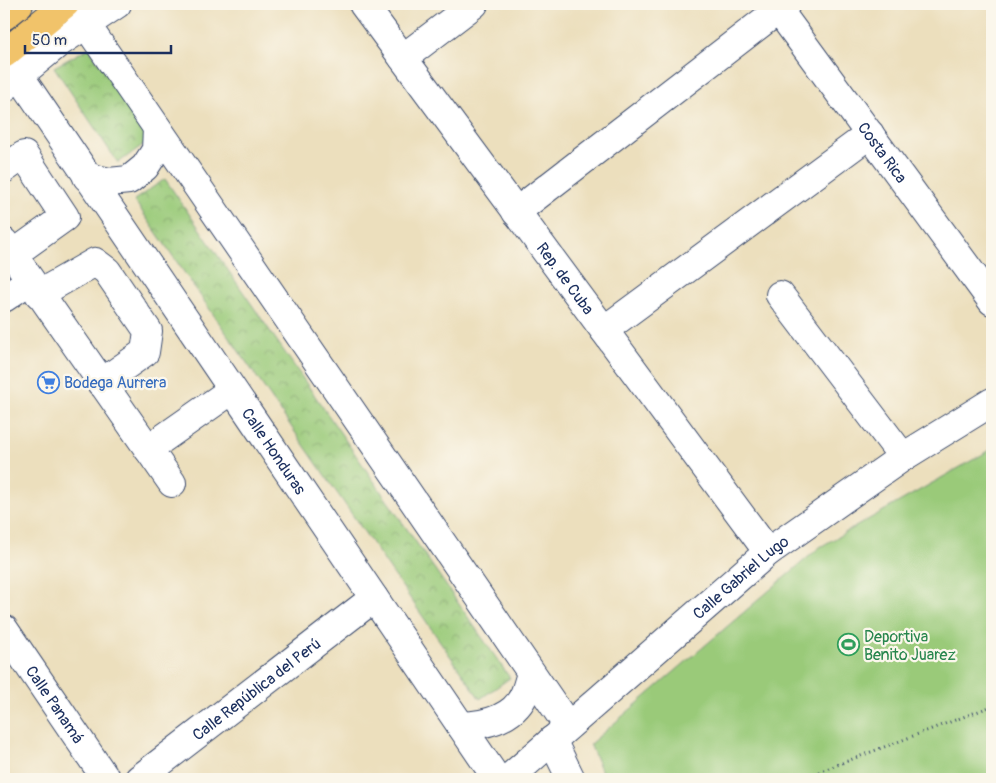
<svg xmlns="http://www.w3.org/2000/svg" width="996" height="783" viewBox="0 0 996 783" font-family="Pangolin,sans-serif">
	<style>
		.park { fill: url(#park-crowns); stroke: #5a7c6c }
		.pitch { fill: #9aca79; stroke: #5a7c6c }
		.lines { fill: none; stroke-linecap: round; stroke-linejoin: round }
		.minor-casing { stroke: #3a496c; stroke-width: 30 }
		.major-casing { stroke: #3a496c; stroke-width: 30 }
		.path { stroke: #3a496c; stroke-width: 3; stroke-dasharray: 1 4; stroke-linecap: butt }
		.minor { stroke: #fff; stroke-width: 28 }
		.major { stroke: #f1c36a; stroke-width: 28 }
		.labels { text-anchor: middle; stroke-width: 4.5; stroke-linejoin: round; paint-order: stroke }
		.street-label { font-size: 16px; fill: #1b2f5e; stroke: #fbf7ec }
		.shop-label { font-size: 16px; fill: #366cbe; stroke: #fbf7ec; text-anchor: start }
		.leisure-label { font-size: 16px; fill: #27864d; stroke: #fbf7ec; text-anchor: start }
	</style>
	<defs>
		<pattern id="park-crowns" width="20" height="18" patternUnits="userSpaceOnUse" patternTransform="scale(1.25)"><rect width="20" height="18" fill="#9aca79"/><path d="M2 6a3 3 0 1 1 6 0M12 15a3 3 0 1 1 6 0" fill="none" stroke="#7da466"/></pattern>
	</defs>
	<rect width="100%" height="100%" fill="#fbf7ec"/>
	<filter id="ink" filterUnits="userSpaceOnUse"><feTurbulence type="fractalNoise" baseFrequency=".02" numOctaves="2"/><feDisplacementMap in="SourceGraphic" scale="10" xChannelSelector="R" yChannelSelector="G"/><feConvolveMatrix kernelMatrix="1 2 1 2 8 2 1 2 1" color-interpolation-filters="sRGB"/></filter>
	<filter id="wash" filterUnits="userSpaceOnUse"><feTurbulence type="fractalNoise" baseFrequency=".0096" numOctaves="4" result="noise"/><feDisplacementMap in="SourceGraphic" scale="20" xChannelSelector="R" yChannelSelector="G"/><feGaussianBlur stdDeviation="1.12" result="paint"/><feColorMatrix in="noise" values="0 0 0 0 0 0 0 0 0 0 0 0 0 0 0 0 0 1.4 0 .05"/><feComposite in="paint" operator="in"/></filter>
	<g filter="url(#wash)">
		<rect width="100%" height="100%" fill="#ecdfbd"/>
		<!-- park -->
		<path class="park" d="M 89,48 L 151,139 L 118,163 L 54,67 Z
			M 165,179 L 510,678 L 480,699 L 134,200 Z"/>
		<!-- pitch -->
		<path class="pitch" d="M 992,449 L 992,779 L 605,779 L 590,744 L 820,547 Z"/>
	</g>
	<g filter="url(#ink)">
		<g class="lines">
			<defs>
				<g id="minor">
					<path d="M 72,4 L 568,726"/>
					<path id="s1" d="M 363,4 L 768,552"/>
					<path id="s2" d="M 774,4 L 992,301"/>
					<path id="s3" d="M 4,53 L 497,779"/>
					<path d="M 403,58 L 474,4"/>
					<path d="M 4,88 L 60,42 L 117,4"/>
					<path d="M 4,169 L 24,155 L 65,217 L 12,255"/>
					<path d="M 87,177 L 109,182 L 129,180 L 145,167 L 156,150 L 157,128"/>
					<path d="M 516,212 L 786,4"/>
					<path d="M 4,242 L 172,483"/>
					<path d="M 39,294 L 95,262 L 107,271 L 148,331 L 145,352 L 101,383"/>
					<path d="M 780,295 L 903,457"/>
					<path d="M 4,298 L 29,281"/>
					<path d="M 604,330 L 870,134"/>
					<path d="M 148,449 L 232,390"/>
					<path id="s4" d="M 4,629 L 106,779"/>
					<path d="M 461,726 C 484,725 513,719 524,695 C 527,688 529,680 531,673"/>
					<path d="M 552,740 L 571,779"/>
					<path id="s5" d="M 139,779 L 374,598"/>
					<path id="s6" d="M 508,779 L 768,552 L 903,457 L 992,402"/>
				</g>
				<path id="major" d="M 4,16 L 19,4
					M 4,54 L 65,4"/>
			</defs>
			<!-- minor casing -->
			<use href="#minor" class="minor-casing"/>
			<!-- major casing -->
			<use href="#major" class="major-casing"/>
			<!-- path -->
			<path class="path" d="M 800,779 L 992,706"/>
			<!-- minor -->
			<use href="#minor" class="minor"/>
			<!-- major -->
			<use href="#major" class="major"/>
		</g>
	</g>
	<!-- icons -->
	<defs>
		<symbol id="supermarket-ring" viewBox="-11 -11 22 22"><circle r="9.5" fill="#fbf7ec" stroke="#3f7fe0" stroke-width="1.5"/><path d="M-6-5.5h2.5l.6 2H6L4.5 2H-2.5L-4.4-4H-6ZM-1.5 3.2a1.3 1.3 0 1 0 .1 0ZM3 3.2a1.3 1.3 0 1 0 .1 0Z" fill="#3f7fe0"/></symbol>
		<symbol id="stadium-ring" viewBox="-11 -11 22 22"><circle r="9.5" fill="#fbf7ec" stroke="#2e9e5b" stroke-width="1.5"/><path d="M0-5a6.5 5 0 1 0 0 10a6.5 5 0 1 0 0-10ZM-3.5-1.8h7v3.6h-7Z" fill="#2e9e5b"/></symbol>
	</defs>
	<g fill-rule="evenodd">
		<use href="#supermarket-ring" x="36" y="370" width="25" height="25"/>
		<use href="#stadium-ring" x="836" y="632" width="25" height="25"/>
	</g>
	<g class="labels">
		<!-- street labels -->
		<g class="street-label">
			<text dy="6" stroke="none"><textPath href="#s2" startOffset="184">Costa Rica</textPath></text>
			<text dy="6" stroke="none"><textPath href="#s1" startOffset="341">Rep. de Cuba</textPath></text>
			<text dy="6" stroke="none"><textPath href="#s3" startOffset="481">Calle Honduras</textPath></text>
			<text dy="6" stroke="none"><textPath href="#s6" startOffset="308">Calle Gabriel Lugo</textPath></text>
			<text dy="6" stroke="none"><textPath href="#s5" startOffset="148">Calle República del Perú</textPath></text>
			<text dy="6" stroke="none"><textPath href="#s4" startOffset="91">Calle Panamá</textPath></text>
		</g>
		<!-- shop labels -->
		<g class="shop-label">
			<text x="64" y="388">Bodega Aurrera</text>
		</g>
		<!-- leisure labels -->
		<g class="leisure-label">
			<text x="864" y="642">Deportiva<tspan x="864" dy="18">Benito Juarez</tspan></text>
		</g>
	</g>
	<!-- margin -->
	<rect width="996" height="783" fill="none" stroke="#fbf7ec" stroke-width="20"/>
	<!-- scale -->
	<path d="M25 45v8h146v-8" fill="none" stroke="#1b2f5e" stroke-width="2.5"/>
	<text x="32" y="45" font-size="15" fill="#1b2f5e" stroke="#fbf7ec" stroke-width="4" paint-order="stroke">50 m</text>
</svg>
